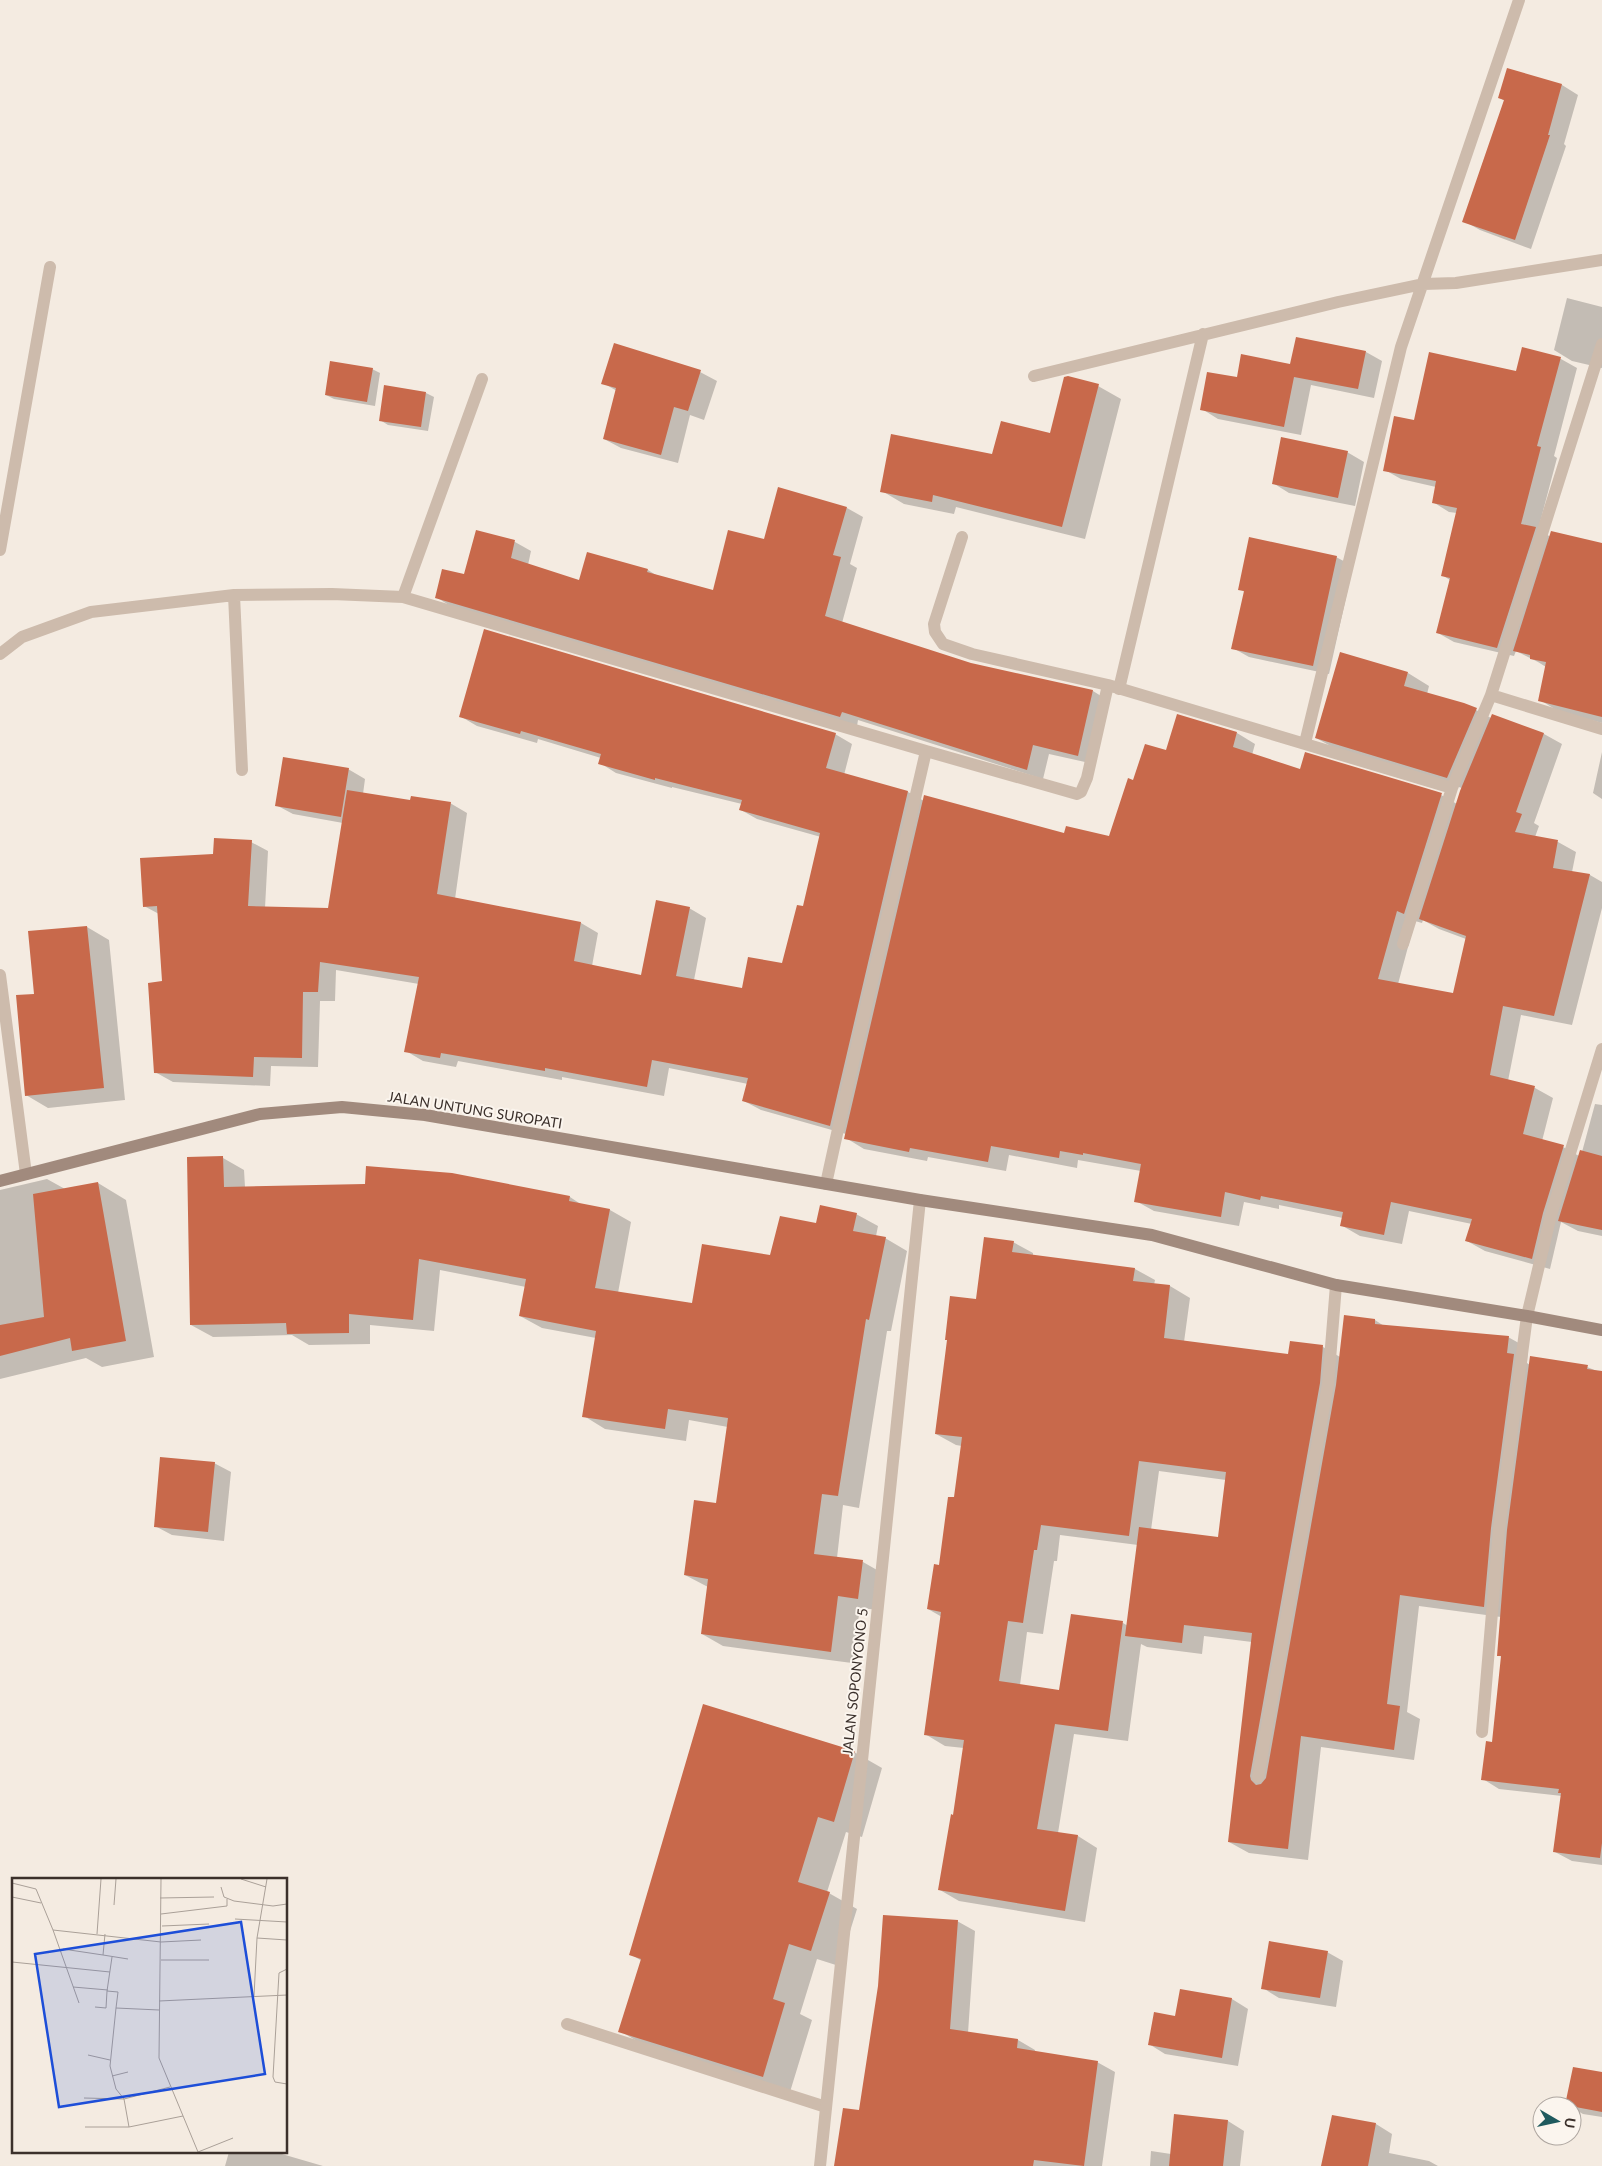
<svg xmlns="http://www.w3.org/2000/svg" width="1602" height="2166" viewBox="0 0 1602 2166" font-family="Lato,sans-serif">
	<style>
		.shadow { fill: #0003; fill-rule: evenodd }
		.building { fill: #c8694b }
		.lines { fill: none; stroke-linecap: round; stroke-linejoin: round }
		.service { stroke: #cdbbac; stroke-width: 12 }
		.minor { stroke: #cdbbac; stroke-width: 12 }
		.secondary { stroke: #a18a7d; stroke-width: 12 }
		.labels { text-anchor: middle; stroke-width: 4; stroke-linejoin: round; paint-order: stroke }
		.street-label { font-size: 14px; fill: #3b302b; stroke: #fbf5ee }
		.inset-road { fill: none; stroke: #aaa098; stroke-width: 1 }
		.view { fill: #1d4ed8; fill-opacity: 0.15; stroke: #1d4ed8; stroke-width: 2.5 }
		.inset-edge { fill: none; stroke: #3b302b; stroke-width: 2.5 }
	</style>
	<rect width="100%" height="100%" fill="#f4ebe1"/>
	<!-- shadow -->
	<path class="shadow" d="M 1508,69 L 1562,85 L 1578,95 L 1564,144 L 1566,146 L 1531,249 L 1480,230 L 1464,221 L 1505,101 L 1500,98 Z
		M 1567,298 L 1602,307 L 1602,368 L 1572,361 L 1554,350 Z
		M 1523,348 L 1561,359 L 1577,368 L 1554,456 L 1557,458 L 1538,530 L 1551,537 L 1602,545 L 1602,723 L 1558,711 L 1540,700 L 1546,667 L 1538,662 L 1516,651 L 1514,656 L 1454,642 L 1438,633 L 1450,580 L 1442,575 L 1457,513 L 1449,512 L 1433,502 L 1436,487 L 1401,479 L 1385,470 L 1415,422 L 1516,373 Z
		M 1366,352 L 1382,361 L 1374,398 L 1311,385 L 1301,435 L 1218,419 L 1202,409 L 1238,379 L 1291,366 Z
		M 372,369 L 380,373 L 375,406 L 334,399 L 326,395 Z
		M 700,372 L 717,381 L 704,420 L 690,415 L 678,463 L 621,448 L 604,439 L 617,391 L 603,383 Z
		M 1098,386 L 1121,399 L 1085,539 L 956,507 L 954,514 L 904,504 L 882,491 L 1051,435 Z
		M 426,393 L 434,397 L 428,431 L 388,425 L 380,420 Z
		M 1347,452 L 1364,462 L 1355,506 L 1289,493 L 1273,483 Z
		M 847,508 L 863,517 L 850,564 L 857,568 L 842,623 L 971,664 L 1093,691 L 1109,701 L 1094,764 L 1049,754 L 1043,779 L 858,720 L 857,726 L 452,607 L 436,597 L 465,576 L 477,531 L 515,542 L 531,551 L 528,565 L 580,582 L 588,554 L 648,570 L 659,577 L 714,591 L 765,541 Z
		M 1336,557 L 1353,566 L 1329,674 L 1249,657 L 1233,648 L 1245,592 L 1239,589 Z
		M 1408,673 L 1429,686 L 1427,694 L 1476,710 L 1491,718 L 1544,734 L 1562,744 L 1534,823 L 1539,826 L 1535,837 L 1558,842 L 1576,852 L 1572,872 L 1590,875 L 1602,882 L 1602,908 L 1572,1025 L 1521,1015 L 1508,1081 L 1535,1088 L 1553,1098 L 1542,1141 L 1563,1147 L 1579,1156 L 1582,1152 L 1595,1104 L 1602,1105 L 1602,1236 L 1578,1231 L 1561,1222 L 1550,1269 L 1485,1251 L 1467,1241 L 1472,1224 L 1409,1211 L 1402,1244 L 1360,1236 L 1341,1225 L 1343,1218 L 1279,1205 L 1279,1209 L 1244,1202 L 1239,1226 L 1154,1211 L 1136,1201 L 1141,1171 L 1078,1160 L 1077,1168 L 1009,1155 L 1006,1171 L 928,1157 L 927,1161 L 864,1149 L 846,1138 L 846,1134 L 761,1110 L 744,1101 L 748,1084 L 669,1068 L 664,1096 L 562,1077 L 562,1080 L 458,1061 L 456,1067 L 423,1061 L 406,1051 L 419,984 L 336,970 L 335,1001 L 320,1001 L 318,1067 L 271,1066 L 270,1086 L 173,1082 L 155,1072 L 164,983 L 159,914 L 144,906 L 215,855 L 251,842 L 268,851 L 265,908 L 329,910 L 343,823 L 293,814 L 276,805 L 348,769 L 365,779 L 363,794 L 411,802 L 450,803 L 467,813 L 455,899 L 581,923 L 598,933 L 592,966 L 642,976 L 689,908 L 706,918 L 694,980 L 743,990 L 783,965 L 804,908 L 821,837 L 757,819 L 741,810 L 742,804 L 672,787 L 672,788 L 616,773 L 600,763 L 601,758 L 538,739 L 537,743 L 477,726 L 460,716 L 835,734 L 852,744 L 844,775 L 908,792 L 924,801 L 1064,835 L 1110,837 L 1134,782 L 1167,752 L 1237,733 L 1255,744 L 1252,755 L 1301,771 L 1441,795 L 1457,804 L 1462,788 L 1338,750 L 1316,738 ZM 1423,920 L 1439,929 L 1466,939 L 1454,995 L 1398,984 L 1415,921 L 1422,923 Z
		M 1602,752 L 1602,799 L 1593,793 Z
		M 87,927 L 109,940 L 125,1100 L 48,1108 L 26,1095 L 35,995 Z
		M 223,1158 L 244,1170 L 245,1187 L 570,1197 L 582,1205 L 610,1210 L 631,1222 L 618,1293 L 693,1305 L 817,1225 L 856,1214 L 878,1226 L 876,1236 L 885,1238 L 907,1251 L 891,1331 L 887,1331 L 859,1508 L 843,1505 L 837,1558 L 863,1562 L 884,1574 L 879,1610 L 860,1608 L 852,1663 L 723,1646 L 702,1634 L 708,1587 L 685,1575 L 717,1504 L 728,1427 L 689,1420 L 686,1441 L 605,1429 L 584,1416 L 596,1338 L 542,1328 L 520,1316 L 526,1287 L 440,1270 L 434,1331 L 370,1325 L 370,1344 L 309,1345 L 292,1335 L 213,1337 L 191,1325 Z
		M 47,1179 L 65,1189 L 98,1183 L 126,1200 L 154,1357 L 102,1367 L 86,1358 L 0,1379 L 0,1190 Z
		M 1013,1242 L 1033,1253 L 1033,1256 L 1135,1269 L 1155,1280 L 1154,1285 L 1170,1286 L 1190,1298 L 1184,1342 L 1289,1356 L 1323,1347 L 1340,1357 L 1375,1320 L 1384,1326 L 1508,1337 L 1528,1348 L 1527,1363 L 1530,1365 L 1587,1367 L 1602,1373 L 1602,1865 L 1572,1861 L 1555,1852 L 1562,1796 L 1499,1789 L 1483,1779 L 1493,1743 L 1502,1657 L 1498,1655 L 1501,1617 L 1419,1606 L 1407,1712 L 1420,1719 L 1414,1760 L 1321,1747 L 1308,1860 L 1249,1853 L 1229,1842 L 1252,1642 L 1204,1636 L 1202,1654 L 1147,1647 L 1141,1644 L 1128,1741 L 1074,1734 L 1058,1833 L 1078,1836 L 1097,1848 L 1085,1922 L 959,1901 L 940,1890 L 954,1816 L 964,1748 L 945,1746 L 925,1734 L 942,1617 L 928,1609 L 940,1566 L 955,1499 L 962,1446 L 956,1445 L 936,1434 L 977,1301 ZM 1159,1471 L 1226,1480 L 1219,1539 L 1151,1530 ZM 1060,1535 L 1138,1545 L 1128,1626 L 1123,1623 L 1072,1615 L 1060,1692 L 1020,1685 L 1027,1632 L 1043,1634 L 1054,1561 L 1057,1561 Z
		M 214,1463 L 231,1472 L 224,1541 L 172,1535 L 155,1526 Z
		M 854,1752 L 882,1768 L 862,1837 L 846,1832 L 827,1892 L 857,1909 L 839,1966 L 817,1959 L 800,2014 L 812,2020 L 790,2092 L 647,2047 L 620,2031 L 642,1961 L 630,1954 Z
		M 957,1921 L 975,1931 L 968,2033 L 1018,2040 L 1035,2050 L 1035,2052 L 1097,2062 L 1115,2072 L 1102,2166 L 835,2166 L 860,2112 Z
		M 1327,1952 L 1343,1961 L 1336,2007 L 1279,1998 L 1263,1988 Z
		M 1181,1990 L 1232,1999 L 1248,2009 L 1238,2066 L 1165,2054 L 1149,2044 L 1176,2017 Z
		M 1602,2074 L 1602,2117 L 1583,2114 L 1567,2105 Z
		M 1176,2116 L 1228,2121 L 1244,2131 L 1240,2166 L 1150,2166 L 1151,2151 L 1171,2154 Z
		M 1333,2116 L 1376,2124 L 1392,2134 L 1389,2153 L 1429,2161 L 1438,2166 L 1323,2166 Z
		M 229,2152 L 275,2152 L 323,2166 L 225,2166 Z"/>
	<!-- building -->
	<path class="building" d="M 1507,68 L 1562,84 L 1548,135 L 1550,135 L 1515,240 L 1462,222 L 1504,100 L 1498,98 Z
		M 1296,337 L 1366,351 L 1358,389 L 1294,377 L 1284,427 L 1200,410 L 1207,372 L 1237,377 L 1241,354 L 1290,364 Z
		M 614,343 L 701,370 L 688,411 L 674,407 L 661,455 L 603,439 L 616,388 L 601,384 Z
		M 1522,347 L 1561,357 L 1537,446 L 1541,447 L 1521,524 L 1536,527 L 1497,648 L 1436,633 L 1450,578 L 1441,576 L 1457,508 L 1432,503 L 1436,481 L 1383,471 L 1394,416 L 1414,420 L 1429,352 L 1516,371 Z
		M 330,361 L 373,368 L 367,402 L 325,395 Z
		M 1068,376 L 1099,384 L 1062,527 L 933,495 L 932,502 L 880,492 L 891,434 L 992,454 L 1001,421 L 1050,433 L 1064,377 Z
		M 384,385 L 426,392 L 421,427 L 379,421 Z
		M 1281,437 L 1348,451 L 1338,498 L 1272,484 Z
		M 778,487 L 847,507 L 833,555 L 841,557 L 825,616 L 971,663 L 1093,690 L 1078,756 L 1033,745 L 1027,770 L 842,712 L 840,717 L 435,598 L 442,569 L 464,574 L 476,530 L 515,540 L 511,558 L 579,580 L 587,552 L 648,569 L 647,572 L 713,590 L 728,530 L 764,539 Z
		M 1551,531 L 1602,543 L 1602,717 L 1538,701 L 1546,662 L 1530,659 L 1530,655 L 1513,651 Z
		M 1249,537 L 1337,556 L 1313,666 L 1231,649 L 1244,591 L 1238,590 Z
		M 484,629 L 836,733 L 826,768 L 908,791 L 830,1126 L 742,1101 L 748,1078 L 652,1060 L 647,1087 L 545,1068 L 545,1071 L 441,1053 L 440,1058 L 404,1052 L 419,977 L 320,962 L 318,992 L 303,992 L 302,1058 L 254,1057 L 253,1077 L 154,1073 L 148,983 L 162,981 L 157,906 L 143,907 L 140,858 L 213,854 L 214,838 L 252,840 L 248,906 L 328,908 L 347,790 L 410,800 L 411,796 L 451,802 L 437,894 L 581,922 L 574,961 L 641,975 L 656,900 L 690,907 L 676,976 L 742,988 L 748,957 L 782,963 L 797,905 L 803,906 L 820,833 L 739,810 L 742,800 L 655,778 L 655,780 L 598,764 L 601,754 L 521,731 L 520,734 L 459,717 Z
		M 1340,652 L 1408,672 L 1404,686 L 1464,703 L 1477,708 L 1447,778 L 1315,738 Z
		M 1177,714 L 1237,732 L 1233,747 L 1300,769 L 1305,752 L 1442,793 L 1404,914 L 1397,911 L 1378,979 L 1453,993 L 1466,936 L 1419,919 L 1460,791 L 1492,714 L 1544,733 L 1516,812 L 1522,814 L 1515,832 L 1558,840 L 1553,868 L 1590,874 L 1554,1016 L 1503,1006 L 1490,1075 L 1535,1086 L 1523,1134 L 1564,1145 L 1543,1213 L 1532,1259 L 1465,1241 L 1472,1219 L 1391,1202 L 1384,1235 L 1340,1226 L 1343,1212 L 1261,1196 L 1260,1200 L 1225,1192 L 1221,1217 L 1134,1202 L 1141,1164 L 1083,1153 L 1083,1155 L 1060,1151 L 1059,1158 L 991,1146 L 988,1162 L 910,1148 L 909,1152 L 844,1139 L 924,795 L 1064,833 L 1066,826 L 1109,836 L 1128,778 L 1133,780 L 1145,744 L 1166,750 Z
		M 283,757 L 349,768 L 341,817 L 275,806 Z
		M 87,926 L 104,1088 L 25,1096 L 16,995 L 34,994 L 28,931 Z
		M 1580,1150 L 1602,1156 L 1602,1230 L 1558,1221 Z
		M 223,1156 L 224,1187 L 365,1184 L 366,1166 L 452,1173 L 570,1196 L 569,1201 L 610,1209 L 595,1288 L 692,1303 L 702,1244 L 770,1255 L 780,1216 L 816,1223 L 820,1205 L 857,1213 L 853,1231 L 886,1237 L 869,1320 L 866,1319 L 838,1496 L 822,1494 L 814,1554 L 863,1560 L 858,1599 L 838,1596 L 831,1652 L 701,1634 L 708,1579 L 684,1575 L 694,1500 L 716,1503 L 728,1418 L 668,1409 L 665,1429 L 582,1417 L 596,1331 L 519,1316 L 526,1279 L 419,1259 L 413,1320 L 349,1314 L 349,1333 L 287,1334 L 286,1323 L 190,1325 L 187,1157 Z
		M 98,1182 L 126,1341 L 72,1351 L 70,1338 L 0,1356 L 0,1325 L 44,1317 L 33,1194 Z
		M 984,1237 L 1014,1241 L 1012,1252 L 1135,1268 L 1133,1281 L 1170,1285 L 1164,1338 L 1288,1354 L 1290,1341 L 1323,1345 L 1320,1383 L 1250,1776 L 1251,1780 L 1256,1785 L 1261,1784 L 1266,1778 L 1336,1385 L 1344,1315 L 1375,1319 L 1375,1324 L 1509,1336 L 1507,1353 L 1514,1354 L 1491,1528 L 1484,1607 L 1400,1595 L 1387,1704 L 1400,1706 L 1394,1750 L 1301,1736 L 1288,1849 L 1228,1842 L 1252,1633 L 1184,1625 L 1182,1643 L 1125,1636 L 1139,1527 L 1218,1537 L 1226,1472 L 1139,1461 L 1129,1536 L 1041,1525 L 1037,1550 L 1034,1550 L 1023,1623 L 1008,1621 L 999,1681 L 1059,1690 L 1071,1614 L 1123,1621 L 1108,1731 L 1055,1724 L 1037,1829 L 1078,1835 L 1065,1911 L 938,1890 L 951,1814 L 953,1815 L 964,1740 L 924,1735 L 941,1612 L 927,1609 L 934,1564 L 939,1565 L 948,1497 L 954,1497 L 962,1437 L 935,1434 L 947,1340 L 945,1340 L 950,1296 L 976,1299 Z
		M 1530,1356 L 1588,1365 L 1587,1369 L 1602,1371 L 1602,1843 L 1600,1858 L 1553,1852 L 1561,1793 L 1558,1793 L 1559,1789 L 1481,1780 L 1486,1741 L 1492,1742 L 1501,1656 L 1497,1656 L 1507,1530 Z
		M 160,1457 L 215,1462 L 208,1532 L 154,1527 Z
		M 703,1704 L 855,1751 L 834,1822 L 818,1817 L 798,1882 L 830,1892 L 811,1951 L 789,1944 L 773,1999 L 785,2003 L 763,2077 L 618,2032 L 641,1959 L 629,1955 Z
		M 883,1915 L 958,1920 L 950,2029 L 1018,2039 L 1017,2048 L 1098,2061 L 1084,2166 L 1034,2160 L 1033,2166 L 834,2166 L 843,2108 L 859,2110 L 878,1986 Z
		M 1269,1941 L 1328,1951 L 1320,1998 L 1261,1989 Z
		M 1180,1989 L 1232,1998 L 1222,2058 L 1148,2045 L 1154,2012 L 1175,2016 Z
		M 1573,2067 L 1602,2072 L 1602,2112 L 1565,2105 Z
		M 1174,2114 L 1228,2120 L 1223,2166 L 1169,2166 Z
		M 1332,2115 L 1376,2123 L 1368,2166 L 1321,2166 Z"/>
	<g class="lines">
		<!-- service -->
		<path class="service" d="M 567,2024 L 826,2107"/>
		<!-- minor -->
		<path class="minor" d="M 1602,344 L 1491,695 L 1602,729
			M 1034,376 L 1338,302 L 1423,284 L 1456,283 L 1602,260
			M 962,537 L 934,624 L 935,632 L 943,644 L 972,654 L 1108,685
			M 0,550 L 50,267
			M 234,595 L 242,770
			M 403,597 L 482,379
			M 0,654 L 22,637 L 91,612 L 234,595 L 332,594 L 403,597 L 926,751 C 893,896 857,1039 826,1184
			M 1119,689 L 1203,334
			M 1305,743 L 1401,347 L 1519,0
			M 926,751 L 1077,794 L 1081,792 L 1087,778 L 1108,685 L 1452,788
			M 1403,944 L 1452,788 L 1491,695
			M 0,975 L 26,1174
			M 1482,1732 L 1499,1529 L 1527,1316 L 1551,1215 L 1602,1049
			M 1258,1777 L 1328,1384 L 1336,1285
			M 820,2166 L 920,1200"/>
		<!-- secondary -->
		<path class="secondary" d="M 0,1181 L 260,1114 L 342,1107 L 425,1115 L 920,1200 L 1152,1235 L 1336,1285 L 1527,1316 L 1602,1330"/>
	</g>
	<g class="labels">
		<!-- street labels -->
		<g class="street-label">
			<text transform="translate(475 1110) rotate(9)" y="5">JALAN UNTUNG SUROPATI</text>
			<text transform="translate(855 1682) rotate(-84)" y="5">JALAN SOPONYONO 5</text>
		</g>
	</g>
	<!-- overview -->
	<g transform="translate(12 1878)">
		<rect width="275" height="275" fill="#f4ebe1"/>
		<path class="inset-road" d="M 149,1 L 147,180 L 186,274M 229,1 L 254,9M 0,5 L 24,11 L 41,52 L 149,64 L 189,62M 209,9 L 212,19 L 222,23 L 261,28 L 275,26M 0,19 L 29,25M 148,20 L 202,19M 102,27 L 104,1M 149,36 L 215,28 L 215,21M 223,41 L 275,44M 150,48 L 197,46M 41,52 L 67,125M 85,56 L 89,1M 245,60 L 275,62M 51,71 L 91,77 L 93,56M 91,77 L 116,81M 100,79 L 95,113 L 106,114 L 104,130M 149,82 L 197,82M 0,84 L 98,94M 275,91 L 267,95 L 261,199 L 263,204 L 275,206M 61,109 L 96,112M 242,118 L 245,60 L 255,1M 147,123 L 275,117M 83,129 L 94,130 L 95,113M 147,132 L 104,130 L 98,188 L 104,211 L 112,221 L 158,209M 76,177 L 98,182M 100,198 L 116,194M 72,220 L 112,221 L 117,249M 73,249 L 117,249 L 171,238M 186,274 L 221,260"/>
		<path class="view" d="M 229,44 L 253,196 L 47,229 L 23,76 Z"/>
		<rect width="275" height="275" class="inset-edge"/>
	</g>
	<!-- north arrow -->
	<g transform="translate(1557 2121) rotate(99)"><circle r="24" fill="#fbf5ee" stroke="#aea6a0"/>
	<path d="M0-4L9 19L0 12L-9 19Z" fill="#1f5a5e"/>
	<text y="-8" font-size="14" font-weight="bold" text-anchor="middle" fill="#3b302b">U</text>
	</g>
</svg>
